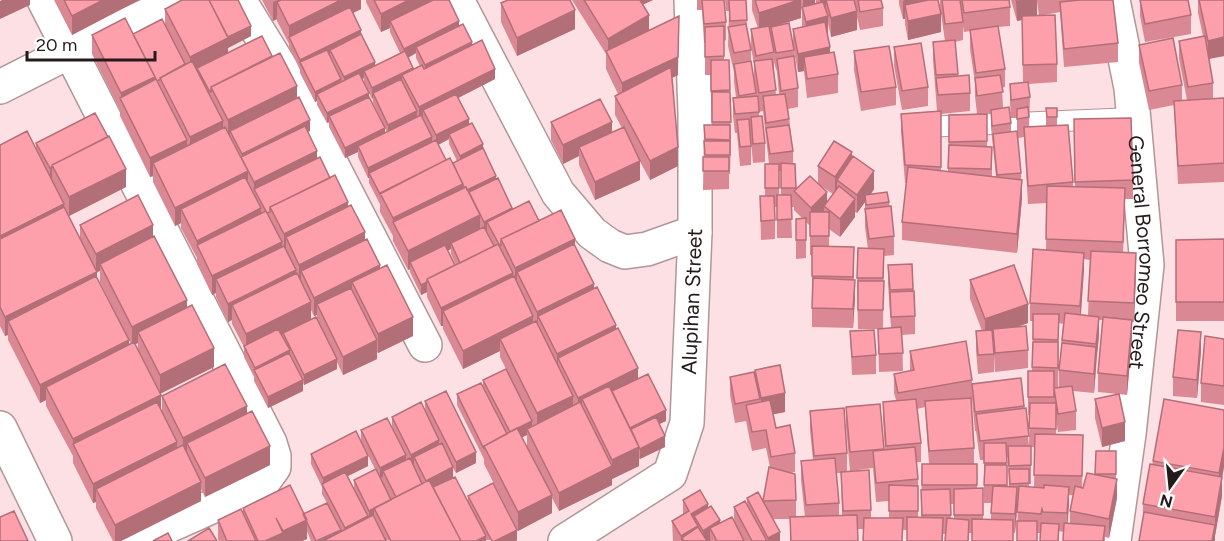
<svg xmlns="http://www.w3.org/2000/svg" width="1224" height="541" viewBox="0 0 1224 541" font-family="Figtree,sans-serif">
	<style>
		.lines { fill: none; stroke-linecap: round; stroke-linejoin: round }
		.service-casing { stroke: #b19698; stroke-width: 22 }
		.minor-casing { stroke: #b19698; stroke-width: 36 }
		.tertiary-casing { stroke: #b19698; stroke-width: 36 }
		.service { stroke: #fff; stroke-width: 20 }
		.minor { stroke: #fff; stroke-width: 33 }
		.tertiary { stroke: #fff; stroke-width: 33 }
		.wall { fill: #da8994; fill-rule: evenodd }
		.shaded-wall { fill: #b26f78 }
		.building { fill: #fe9fac; stroke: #b26f78; stroke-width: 1.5 }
		.labels { text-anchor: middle; stroke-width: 4.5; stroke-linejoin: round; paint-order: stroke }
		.street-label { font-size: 21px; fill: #251a1b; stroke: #fff }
	</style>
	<rect width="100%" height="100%" fill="#fde0e3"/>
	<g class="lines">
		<defs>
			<path id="service" d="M 923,127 L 1133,118"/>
			<g id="minor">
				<path d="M 44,0 L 270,443 L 274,456 L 274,467 L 264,481 L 231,498 L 135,541"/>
				<path d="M 239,0 L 287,78 L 425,345"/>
				<path d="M 457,0 L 558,193 L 592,233 L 610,246 L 625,252 L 647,249 L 695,232"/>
				<path id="s1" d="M 1113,0 L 1131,88 L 1147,265 L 1129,434 L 1114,541"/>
				<path d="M 0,87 L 71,51 L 180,0"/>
				<path id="s2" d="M 565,541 L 670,474 L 687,423 L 695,232 L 695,112 L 691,0"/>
			</g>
			<path id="tertiary" d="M 0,428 L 55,541"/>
		</defs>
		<!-- service casing -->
		<use href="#service" class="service-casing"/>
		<!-- minor casing -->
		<use href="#minor" class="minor-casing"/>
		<!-- tertiary casing -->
		<use href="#tertiary" class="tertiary-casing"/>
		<!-- service -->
		<use href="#service" class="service"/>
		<!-- minor -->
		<use href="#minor" class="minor"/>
		<!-- tertiary -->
		<use href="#tertiary" class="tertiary"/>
	</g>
	<!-- wall -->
	<path class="wall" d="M 54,0 L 139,0 L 72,35 Z
		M 262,0 L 361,0 L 361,9 L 353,13 L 375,66 L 400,53 L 390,32 L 390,28 L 381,32 L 366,2 L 366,0 L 449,0 L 459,26 L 495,79 L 458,98 L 469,124 L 483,149 L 496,178 L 512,209 L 539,221 L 575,247 L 594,288 L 616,329 L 638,379 L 666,421 L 659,424 L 665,447 L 639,459 L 639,466 L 612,479 L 612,485 L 559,511 L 552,498 L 552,513 L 518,531 L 484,464 L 484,459 L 457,405 L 457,394 L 483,387 L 483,380 L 519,395 L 500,357 L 500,351 L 463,369 L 443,329 L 443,326 L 441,326 L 427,297 L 427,292 L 421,295 L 410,272 L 410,269 L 408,270 L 393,241 L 393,236 L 380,212 L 380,204 L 369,183 L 369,178 L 368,178 L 358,157 L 358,152 L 345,158 L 329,127 L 329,122 L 327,123 L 317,105 L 317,101 L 315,102 L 300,73 L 300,70 L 289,47 L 289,44 L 277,21 L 277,19 L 273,21 ZM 416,53 L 416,58 L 420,66 L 413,70 L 408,58 ZM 364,78 L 364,82 L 372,99 L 373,98 L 373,103 L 387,132 L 385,133 L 369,97 L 362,79 ZM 449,139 L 449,144 L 457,161 L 453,163 L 446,160 L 438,145 ZM 451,249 L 451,254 L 456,265 L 455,265 L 448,250 ZM 527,435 L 527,446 L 522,437 Z
		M 572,0 L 653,0 L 642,5 L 649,30 L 678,75 L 672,78 L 678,166 L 650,180 L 636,154 L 640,180 L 595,200 L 579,165 L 579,156 L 563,164 L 551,140 L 551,122 L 612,133 L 622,128 L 615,115 L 615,96 L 618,94 L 606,69 L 606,54 Z
		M 697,0 L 724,0 L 726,22 L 726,40 L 724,41 L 724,60 L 729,60 L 731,141 L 730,174 L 729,174 L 729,189 L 703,190 L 704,125 L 712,125 L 711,75 L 705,75 L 705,43 L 704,43 L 702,10 L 697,10 Z
		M 725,0 L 746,0 L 747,28 L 751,50 L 751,61 L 754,79 L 754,63 L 751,48 L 751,29 L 758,28 L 752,10 L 752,0 L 815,0 L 815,4 L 816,3 L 816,0 L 881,0 L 883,8 L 883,26 L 860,30 L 857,17 L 857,30 L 831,37 L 828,23 L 827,35 L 830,52 L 838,74 L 838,93 L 807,98 L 804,71 L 798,72 L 794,51 L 798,88 L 798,107 L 788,109 L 793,151 L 793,164 L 796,189 L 818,184 L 818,166 L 852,159 L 874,189 L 871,194 L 889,202 L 894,236 L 894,255 L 884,256 L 883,329 L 858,329 L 857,278 L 868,249 L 865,227 L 865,202 L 857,213 L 855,212 L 855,217 L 840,237 L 829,229 L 829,246 L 854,247 L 854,280 L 855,298 L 853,328 L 812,327 L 812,255 L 810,255 L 810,226 L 806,222 L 806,258 L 796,259 L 796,219 L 803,219 L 794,210 L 794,207 L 791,207 L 792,238 L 777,238 L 777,207 L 775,207 L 775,239 L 761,240 L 760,196 L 765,196 L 765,164 L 769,164 L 763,111 L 759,112 L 759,110 L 759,116 L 765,143 L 765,162 L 753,163 L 750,132 L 751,146 L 751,165 L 740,166 L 737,133 L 735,133 L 733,116 L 733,98 L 736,97 L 734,82 L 734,72 L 728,46 L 729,11 L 726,11 ZM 801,6 L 802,12 L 802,27 L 793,29 L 793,45 L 779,25 L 801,18 ZM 774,62 L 777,72 L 779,94 L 776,95 L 774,71 ZM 779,171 L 781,171 L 781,195 L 779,195 ZM 821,186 L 833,194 L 827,202 Z
		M 899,0 L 938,0 L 940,7 L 940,0 L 1009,0 L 1010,7 L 1010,26 L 998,27 L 1005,69 L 1005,87 L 1002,88 L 1003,108 L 1011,123 L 1011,132 L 1017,131 L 1017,118 L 1011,118 L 1010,103 L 1010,84 L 1023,83 L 1022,20 L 1017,21 L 1011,0 L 1072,0 L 1072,1 L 1073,0 L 1113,0 L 1118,43 L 1118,62 L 1064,67 L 1060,12 L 1044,15 L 1057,64 L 1057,82 L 1028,84 L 1030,97 L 1029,127 L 1046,126 L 1046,108 L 1057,117 L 1057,125 L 1073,182 L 1073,186 L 1075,187 L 1074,119 L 1133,180 L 1133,199 L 1125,199 L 1123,252 L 1136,271 L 1134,322 L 1132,322 L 1132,338 L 1127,395 L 1119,394 L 1125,441 L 1102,447 L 1095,418 L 1095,399 L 1118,394 L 1098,392 L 1098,373 L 1103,320 L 1099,320 L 1099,335 L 1094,393 L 1073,391 L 1076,411 L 1076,430 L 1058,432 L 1056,418 L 1056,435 L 1083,435 L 1082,488 L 1083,488 L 1095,475 L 1096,451 L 1116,451 L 1116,479 L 1117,498 L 1109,538 L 1105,537 L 1105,541 L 1059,531 L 1059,541 L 1041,533 L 1037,533 L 1017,541 L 1018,502 L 1015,533 L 969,533 L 969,541 L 945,541 L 946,534 L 943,534 L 943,541 L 907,541 L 907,530 L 863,529 L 857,529 L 858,541 L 790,541 L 790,519 L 773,519 L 780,541 L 673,541 L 672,521 L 683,515 L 683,500 L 708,508 L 720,524 L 734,521 L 734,507 L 747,505 L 747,498 L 763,502 L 769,467 L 770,467 L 766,448 L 752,451 L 746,421 L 735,423 L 730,395 L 730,377 L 755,380 L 755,370 L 785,412 L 773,414 L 776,428 L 795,453 L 795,472 L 790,473 L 796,500 L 796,517 L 805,517 L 801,480 L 801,461 L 813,460 L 810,430 L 810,411 L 847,453 L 847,472 L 836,473 L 839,503 L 839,515 L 842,515 L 841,472 L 871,510 L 871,518 L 889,518 L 889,501 L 876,502 L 873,468 L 850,471 L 846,426 L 846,407 L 880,404 L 884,450 L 885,450 L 883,420 L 883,402 L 896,400 L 894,393 L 894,374 L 910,371 L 910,351 L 972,380 L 972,384 L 1021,378 L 1029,446 L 1030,415 L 1028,415 L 1028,371 L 1032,371 L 1033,321 L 1030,321 L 1030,303 L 1046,250 L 1047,203 L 1028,204 L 1024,137 L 1018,138 L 1021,173 L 1022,198 L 1017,253 L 902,240 L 902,222 L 907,183 L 905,183 L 901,132 L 901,114 L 937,111 L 933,60 L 933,42 L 945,41 L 941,14 L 941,32 L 908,40 L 905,24 L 905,19 L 903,19 L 899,4 ZM 1037,1 L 1039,16 L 1037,16 ZM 963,26 L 964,32 L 970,31 L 970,49 L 975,83 L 975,96 L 977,114 L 949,115 L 948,172 L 941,171 L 941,114 L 970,111 L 970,93 L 958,76 L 955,42 L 963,40 ZM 991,113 L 991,128 L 996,177 L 992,176 L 992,165 L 987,147 L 987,114 L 982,114 ZM 1084,259 L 1090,260 L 1088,316 L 1081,315 ZM 1059,323 L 1063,324 L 1059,370 L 1059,388 L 1054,388 L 1054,403 L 1054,387 L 1058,387 ZM 971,399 L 972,399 L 975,431 L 976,431 L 980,460 L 984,460 L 984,503 L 991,503 L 991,520 L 983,520 L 983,488 L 977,489 L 977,464 L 974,464 L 974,448 ZM 925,407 L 929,464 L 922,464 L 921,517 L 918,517 L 918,479 L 916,462 L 921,462 L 921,443 L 917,409 ZM 1031,447 L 1035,447 L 1034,487 L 1029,487 L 1029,484 L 1031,484 ZM 1006,457 L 1008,457 L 1009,487 L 1007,487 ZM 1069,495 L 1073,495 L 1070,511 L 1070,523 L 1067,523 ZM 951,504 L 954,504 L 954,519 L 951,519 Z
		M 1140,0 L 1188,0 L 1191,15 L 1191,34 L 1145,42 L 1140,16 Z
		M 1198,0 L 1224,0 L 1224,56 L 1209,59 L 1213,83 L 1213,99 L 1224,98 L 1224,182 L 1178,184 L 1174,105 L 1149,110 L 1139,63 L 1139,45 L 1182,85 L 1182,101 L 1187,100 L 1179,59 L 1179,41 L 1203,36 L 1198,13 Z
		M 501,3 L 575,29 L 517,56 L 501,22 Z
		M 165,9 L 251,36 L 228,48 L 228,53 L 272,56 L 297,98 L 310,131 L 308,132 L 317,158 L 348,206 L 413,336 L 378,353 L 377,352 L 377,359 L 343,375 L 337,362 L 337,369 L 304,385 L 303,383 L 303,391 L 268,408 L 254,381 L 254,377 L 244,357 L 244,347 L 232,324 L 232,320 L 228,322 L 216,297 L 216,293 L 212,295 L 197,264 L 197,258 L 181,228 L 181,223 L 175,226 L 153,182 L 153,176 L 150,177 L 120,116 L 120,110 L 92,54 L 92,35 L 133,34 L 165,24 ZM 311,310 L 314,316 L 317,315 L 317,320 L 311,319 Z
		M 894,47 L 928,87 L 928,106 L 902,110 L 894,66 Z
		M 854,51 L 896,87 L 896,105 L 861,111 L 854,70 Z
		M 36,143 L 126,187 L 69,216 L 80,238 L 80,225 L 153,236 L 214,367 L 160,393 L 161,410 L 162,412 L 162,396 L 247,413 L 270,465 L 205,497 L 201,489 L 201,501 L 121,541 L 113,541 L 96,508 L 96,502 L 93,503 L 73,463 L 73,456 L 46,406 L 46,400 L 40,403 L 8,340 L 8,335 L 5,336 L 0,326 L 0,145 L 36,150 ZM 100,271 L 100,282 L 131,344 L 129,345 L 97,279 L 97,272 ZM 138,343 L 138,350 L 135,344 Z
		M 1224,239 L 1224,321 L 1176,321 L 1176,240 Z
		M 912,264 L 915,316 L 915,334 L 902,335 L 903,371 L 879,372 L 878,329 L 891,328 L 888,284 L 888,265 Z
		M 970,280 L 1028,323 L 1017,327 L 1028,350 L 1028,368 L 995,372 L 994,355 L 994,372 L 978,374 L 976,350 L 976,331 L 982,331 L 970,299 Z
		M 850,331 L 876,355 L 876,374 L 852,375 Z
		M 1224,339 L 1224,405 L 1201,402 L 1201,383 Z
		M 1201,351 L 1197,398 L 1173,396 L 1173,377 Z
		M 425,401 L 476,463 L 456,473 L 453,468 L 453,477 L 468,502 L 468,496 L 517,540 L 311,541 L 307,531 L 307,539 L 302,541 L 219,541 L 218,539 L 218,520 L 243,514 L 243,508 L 304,514 L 327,503 L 322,494 L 322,487 L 311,464 L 311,454 L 368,466 L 348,476 L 354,489 L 354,480 L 375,469 L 361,441 L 361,430 L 405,453 L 392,427 L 392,417 L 425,410 Z
		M 1224,410 L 1224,467 L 1222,478 L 1222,496 L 1215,536 L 1215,541 L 1143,517 L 1143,504 L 1153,461 Z"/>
	<!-- shaded-wall -->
	<path class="shaded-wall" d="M 2,0 L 30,0 L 30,5 L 0,19 L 0,1 Z
		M 103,0 L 139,0 L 72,35 L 72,16 Z
		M 278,0 L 303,0 L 277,2 L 277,19 L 273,21 L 273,2 Z
		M 341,0 L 361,0 L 361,9 L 292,43 L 289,37 L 289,44 L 289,26 Z
		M 409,0 L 447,0 L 390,21 L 390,28 L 381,32 L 381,14 Z
		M 635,0 L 653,0 L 635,8 Z
		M 799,0 L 801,0 L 801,18 L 759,31 L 759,13 Z
		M 803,0 L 815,0 L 815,13 L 803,12 Z
		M 820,0 L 826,0 L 826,15 L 820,17 Z
		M 905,0 L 936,0 L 905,5 L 905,19 L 903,19 L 903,1 Z
		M 1016,0 L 1037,0 L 1037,16 L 1017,21 Z
		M 575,10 L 575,29 L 517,56 L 517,38 Z
		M 857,11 L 857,30 L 831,37 L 831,18 Z
		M 941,14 L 941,32 L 908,40 L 908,21 Z
		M 649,15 L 649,34 L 608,55 L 608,39 Z
		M 679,16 L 678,75 L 622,102 L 622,83 Z
		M 828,16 L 828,35 L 806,41 L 806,22 Z
		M 459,21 L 459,32 L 416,47 L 416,53 L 404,60 L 404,49 Z
		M 251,26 L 251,36 L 228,48 L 228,57 L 190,76 L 190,57 Z
		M 361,30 L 361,40 L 330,50 L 330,56 L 303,69 L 300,63 L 300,60 Z
		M 1224,37 L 1224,56 L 1208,59 L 1208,41 Z
		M 472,42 L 472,52 L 425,76 L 425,65 Z
		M 830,47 L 830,66 L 804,57 L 804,71 L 798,72 L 798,54 Z
		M 375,62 L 375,72 L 364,71 L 364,78 L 344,88 L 344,77 Z
		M 413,68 L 413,78 L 402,75 L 402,84 L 373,93 L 373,98 L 372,99 L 372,88 Z
		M 495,69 L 495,79 L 425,115 L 423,110 L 423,116 L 419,118 L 419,107 Z
		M 155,77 L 155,96 L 121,100 L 121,93 Z
		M 341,79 L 341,90 L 317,94 L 317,101 L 315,102 L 315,92 Z
		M 297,86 L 297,105 L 230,131 L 230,138 L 228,139 L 228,120 Z
		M 369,93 L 369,103 L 329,116 L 329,122 L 327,123 L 327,113 Z
		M 417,111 L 417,122 L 388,135 L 388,125 Z
		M 469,119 L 469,129 L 449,134 L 449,139 L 436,146 L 436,135 Z
		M 310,120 L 310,131 L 244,163 L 242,158 L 242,154 Z
		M 223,121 L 223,139 L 190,156 L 190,137 Z
		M 612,122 L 612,141 L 579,147 L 579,156 L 563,164 L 563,145 Z
		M 385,128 L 385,139 L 358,146 L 358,152 L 345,158 L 345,148 Z
		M 432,137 L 432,147 L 369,173 L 369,178 L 368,178 L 368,168 Z
		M 187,140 L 187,159 L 153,163 L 153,176 L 150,177 L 150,158 Z
		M 483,144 L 483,155 L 460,166 L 460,156 Z
		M 678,147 L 678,166 L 650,180 L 650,161 Z
		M 317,151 L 317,162 L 254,189 L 254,192 L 254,182 Z
		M 852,152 L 852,171 L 837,180 L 837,194 L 835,196 L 835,177 Z
		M 640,161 L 640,180 L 595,200 L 595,182 Z
		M 52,167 L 52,178 L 50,179 L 50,168 Z
		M 126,169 L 126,187 L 69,216 L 69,197 Z
		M 248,171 L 248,190 L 181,209 L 181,223 L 175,226 L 175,208 Z
		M 874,171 L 874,189 L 866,201 L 865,195 L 865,202 L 857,213 L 857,195 Z
		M 496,176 L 496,186 L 472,198 L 466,190 Z
		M 1022,180 L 1022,198 L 1017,253 L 1017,234 Z
		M 463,184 L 463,202 L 393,222 L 393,236 L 393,218 Z
		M 827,192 L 827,209 L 824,206 L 824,214 L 811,227 L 811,208 Z
		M 855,199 L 855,217 L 840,237 L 840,219 Z
		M 348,202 L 348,221 L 286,237 L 286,251 L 284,252 L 284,234 Z
		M 64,204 L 64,223 L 0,255 L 0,236 Z
		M 261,208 L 261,227 L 197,246 L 197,241 Z
		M 512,208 L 512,218 L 487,222 L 487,230 L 484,232 L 484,222 Z
		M 480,215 L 480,234 L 451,243 L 451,249 L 412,267 L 410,262 L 410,269 L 408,270 L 408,251 Z
		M 153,225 L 153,244 L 100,264 L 100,271 L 97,272 L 97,290 L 8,321 L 8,335 L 5,336 L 5,317 L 96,273 L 96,254 Z
		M 365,232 L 365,251 L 301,271 L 301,282 L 299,284 L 299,265 Z
		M 575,239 L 575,257 L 517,272 L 517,286 L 515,287 L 515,268 Z
		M 282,242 L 282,261 L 216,279 L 216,293 L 212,295 L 212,276 Z
		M 1084,253 L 1084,271 L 1080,325 L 1080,306 Z
		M 1136,253 L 1136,271 L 1134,322 L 1134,303 Z
		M 380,265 L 380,284 L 352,282 L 352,298 L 317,304 L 317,315 L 314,316 L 314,298 Z
		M 296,270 L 296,289 L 232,305 L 232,320 L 228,322 L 228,304 Z
		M 513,273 L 513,292 L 443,311 L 443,326 L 441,326 L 441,308 Z
		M 855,280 L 855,298 L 853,328 L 853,309 Z
		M 427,282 L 427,292 L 421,295 L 421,285 Z
		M 594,284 L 594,303 L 538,316 L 537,331 L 537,312 Z
		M 187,300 L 187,319 L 138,332 L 138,343 L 132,346 L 132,327 Z
		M 311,302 L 311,321 L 246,352 L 246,334 Z
		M 1028,304 L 1028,323 L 994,335 L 993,329 L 993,335 L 985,338 L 985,319 Z
		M 533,316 L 533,335 L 500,339 L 500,351 L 463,369 L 463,351 Z
		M 413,317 L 413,336 L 378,353 L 378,334 Z
		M 1099,317 L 1099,335 L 1096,363 L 1096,344 Z
		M 1132,320 L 1132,338 L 1127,395 L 1127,376 Z
		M 616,325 L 616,344 L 558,358 L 558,372 L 557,372 L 557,354 Z
		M 1201,332 L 1201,351 L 1197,398 L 1197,380 Z
		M 129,340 L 129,359 L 46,387 L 46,400 L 40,403 L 40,385 Z
		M 377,340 L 377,359 L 343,375 L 343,357 Z
		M 1096,347 L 1096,366 L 1094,393 L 1094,374 Z
		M 214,348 L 214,367 L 160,394 L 160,375 Z
		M 290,350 L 290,361 L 255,372 L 255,368 Z
		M 337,359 L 337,369 L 304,385 L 304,375 Z
		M 638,368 L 638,387 L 582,399 L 582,414 L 578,416 L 578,398 Z
		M 303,380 L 303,391 L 268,408 L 268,397 Z
		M 785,393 L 785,412 L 761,417 L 761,398 Z
		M 161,395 L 161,414 L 73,445 L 73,439 Z
		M 573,396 L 573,414 L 537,432 L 537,413 Z
		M 247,406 L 247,425 L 187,443 L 187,455 L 183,457 L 183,438 Z
		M 666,410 L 666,421 L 634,436 L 630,428 Z
		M 532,421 L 532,432 L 527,429 L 527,435 L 510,443 L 510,432 Z
		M 1125,422 L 1125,441 L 1102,447 L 1102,428 Z
		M 665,436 L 665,447 L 640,459 L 640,449 Z
		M 439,440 L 439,451 L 414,457 L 414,464 L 411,465 L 411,455 Z
		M 177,442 L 177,461 L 96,489 L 96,502 L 93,503 L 93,484 Z
		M 270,446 L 270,465 L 205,497 L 205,478 Z
		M 639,447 L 639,466 L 612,479 L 612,460 Z
		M 1224,448 L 1224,467 L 1222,478 L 1222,496 L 1215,536 L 1215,517 L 1219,492 L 1219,473 Z
		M 1116,451 L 1116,486 L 1117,479 L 1117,498 L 1109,538 L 1109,519 L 1116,486 Z
		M 476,452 L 476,463 L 456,473 L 456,462 Z
		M 406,455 L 406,465 L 383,471 L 383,477 L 380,478 L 380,468 Z
		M 368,456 L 368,466 L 324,488 L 323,485 L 323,478 Z
		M 612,466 L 612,485 L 559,511 L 559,493 Z
		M 453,467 L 453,477 L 426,491 L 426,481 Z
		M 201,482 L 201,501 L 121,541 L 115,541 L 115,525 Z
		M 1017,487 L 1017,506 L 1015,533 L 1015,514 Z
		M 1069,487 L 1069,505 L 1067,532 L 1067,513 Z
		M 552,495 L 552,513 L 518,531 L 518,512 Z
		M 708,504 L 708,523 L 694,516 L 694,528 L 698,526 L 698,541 L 682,538 L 682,541 L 681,541 L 681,536 L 691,514 Z
		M 374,508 L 374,519 L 369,521 L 369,511 Z
		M 368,516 L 368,527 L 345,538 L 345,528 Z
		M 307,520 L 307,539 L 302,541 L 283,541 L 283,531 Z
		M 720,520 L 720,539 L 710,528 L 710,541 L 703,541 L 703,531 Z
		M 1215,525 L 1215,541 L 1212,541 Z
		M 341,530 L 341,540 L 339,541 L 318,541 Z
		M 517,530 L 517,540 L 516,541 L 495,541 Z
		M 780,532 L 780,541 L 768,541 L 768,538 Z
		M 283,533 L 283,541 L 265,541 Z
		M 486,536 L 486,541 L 476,541 Z"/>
	<!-- building -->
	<path class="building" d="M 64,0 L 103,0 L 72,16 Z
		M 182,0 L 209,0 L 228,38 L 190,57 L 165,9 Z
		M 209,0 L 238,0 L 251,26 L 228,37 Z
		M 281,0 L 341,0 L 289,26 L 277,2 Z
		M 374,0 L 409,0 L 381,14 Z
		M 433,0 L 449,0 L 459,21 L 404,49 L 390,21 Z
		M 508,0 L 570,0 L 575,10 L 517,38 L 501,3 Z
		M 584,0 L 640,0 L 649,15 L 608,39 Z
		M 702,0 L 724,0 L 726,22 L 704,24 Z
		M 729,0 L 746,0 L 747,20 L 730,21 Z
		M 755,0 L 799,0 L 759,13 Z
		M 826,0 L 854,0 L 857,11 L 831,18 Z
		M 858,0 L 881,0 L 883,8 L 860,12 Z
		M 928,0 L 938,0 L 941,14 L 908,21 L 905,5 Z
		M 942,0 L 960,0 L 963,22 L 945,24 Z
		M 962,0 L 1009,0 L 1010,7 L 964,13 Z
		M 1016,0 L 1026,0 L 1017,2 Z
		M 1080,0 L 1113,0 L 1118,43 L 1064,49 L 1060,2 Z
		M 1140,0 L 1188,0 L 1191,15 L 1145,24 Z
		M 1199,0 L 1224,0 L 1224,37 L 1208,41 Z
		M 823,2 L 828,16 L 806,22 L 802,7 Z
		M 350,7 L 361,30 L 300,60 L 289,37 Z
		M 1055,15 L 1057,64 L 1023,65 L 1022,16 Z
		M 679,16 L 678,57 L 622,83 L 606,51 Z
		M 125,18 L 155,77 L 121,93 L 92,35 Z
		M 162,19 L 185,64 L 160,78 L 161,79 L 157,81 L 133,34 Z
		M 825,22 L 830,47 L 798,54 L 793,29 Z
		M 789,23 L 794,50 L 776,53 L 771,27 Z
		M 463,24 L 472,42 L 425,65 L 416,47 Z
		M 746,24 L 751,50 L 734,53 L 728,27 Z
		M 724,26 L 724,56 L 705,57 L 705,27 Z
		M 769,26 L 774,52 L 756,56 L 751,29 Z
		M 998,26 L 1005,69 L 976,73 L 970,30 Z
		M 361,34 L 375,62 L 344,77 L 330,50 Z
		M 262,36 L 272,56 L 211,87 L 211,92 L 210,92 L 197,68 Z
		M 1205,36 L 1213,83 L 1188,87 L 1179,41 Z
		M 1173,38 L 1182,85 L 1149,91 L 1139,45 Z
		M 482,40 L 495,69 L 419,107 L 402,75 L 422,65 L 424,69 Z
		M 955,40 L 958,74 L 936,75 L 933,42 Z
		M 921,43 L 928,87 L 902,91 L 894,47 Z
		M 889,46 L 896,87 L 861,92 L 854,51 Z
		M 327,50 L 341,79 L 315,92 L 300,62 Z
		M 405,51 L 413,68 L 372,88 L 364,71 Z
		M 834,52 L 838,74 L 807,79 L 804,57 Z
		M 280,53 L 297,86 L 228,120 L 211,87 Z
		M 794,56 L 798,88 L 781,91 L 777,59 Z
		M 772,59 L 776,90 L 759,93 L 754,61 Z
		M 711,60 L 729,60 L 730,90 L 711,91 Z
		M 192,61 L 223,121 L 190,137 L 160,78 Z
		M 751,61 L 756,93 L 739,96 L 734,64 Z
		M 671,67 L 678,147 L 650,161 L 615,96 Z
		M 359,73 L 369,93 L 327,113 L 317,94 Z
		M 969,75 L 970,93 L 938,95 L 936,78 Z
		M 1000,75 L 1003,92 L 977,96 L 975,78 Z
		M 156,79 L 187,140 L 150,158 L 120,98 Z
		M 401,79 L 417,111 L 388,125 L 373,93 Z
		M 1028,82 L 1030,97 L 1011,100 L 1010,84 Z
		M 712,92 L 730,92 L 731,122 L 712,122 Z
		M 456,94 L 469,119 L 436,135 L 423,110 Z
		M 785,94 L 789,119 L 766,123 L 763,96 Z
		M 758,96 L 759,112 L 735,114 L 733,98 Z
		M 299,97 L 310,120 L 242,154 L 230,131 Z
		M 369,97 L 385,128 L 345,148 L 329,116 Z
		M 1224,98 L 1224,163 L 1178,166 L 1174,101 Z
		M 600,99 L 612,122 L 563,145 L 551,122 Z
		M 1009,107 L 1011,123 L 992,126 L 991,110 Z
		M 1028,107 L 1029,117 L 1017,119 L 1017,109 Z
		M 1046,108 L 1057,108 L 1057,117 L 1047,117 Z
		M 941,111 L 941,167 L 905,165 L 901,114 Z
		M 95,113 L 108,137 L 52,165 L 52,167 L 50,168 L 36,143 Z
		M 987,114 L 987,141 L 949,142 L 949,115 Z
		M 421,115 L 432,137 L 368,168 L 358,146 Z
		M 762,116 L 765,143 L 753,144 L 751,117 Z
		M 1131,118 L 1133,180 L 1075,182 L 1074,119 Z
		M 749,119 L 751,146 L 740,147 L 737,120 Z
		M 472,123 L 483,144 L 460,156 L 449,134 Z
		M 704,125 L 730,125 L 730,140 L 705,139 Z
		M 789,125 L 793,151 L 770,154 L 766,128 Z
		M 1068,125 L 1073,182 L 1028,186 L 1024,127 Z
		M 305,126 L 317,151 L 254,182 L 241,157 Z
		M 225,127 L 248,171 L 175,208 L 153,163 Z
		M 624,127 L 640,161 L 595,182 L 579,147 Z
		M 27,131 L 64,204 L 0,236 L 0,145 Z
		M 1017,131 L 1021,173 L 997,175 L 993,134 Z
		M 109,136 L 126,169 L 69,197 L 52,165 Z
		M 436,140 L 446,160 L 380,194 L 369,173 Z
		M 704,141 L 730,141 L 730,155 L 705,155 Z
		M 834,141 L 852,152 L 835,177 L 818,166 Z
		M 949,145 L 992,147 L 991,169 L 948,168 Z
		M 483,148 L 496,176 L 467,190 L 466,187 L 464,187 L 453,163 Z
		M 853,156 L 874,171 L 857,195 L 837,180 Z
		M 320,157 L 330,178 L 270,207 L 270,212 L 267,213 L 254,189 Z
		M 703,157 L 729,157 L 729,171 L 703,171 Z
		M 450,158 L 463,184 L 393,218 L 380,193 Z
		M 781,163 L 795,164 L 796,188 L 781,188 Z
		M 765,164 L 779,164 L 779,188 L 765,188 Z
		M 908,167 L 1022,180 L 1017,234 L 902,222 Z
		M 335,175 L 348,202 L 284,234 L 270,207 Z
		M 810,176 L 827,192 L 811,208 L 794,191 Z
		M 245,177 L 261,208 L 197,241 L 181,209 Z
		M 498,178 L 512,208 L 484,222 L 469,192 Z
		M 839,186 L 855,199 L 840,219 L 824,206 Z
		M 1047,186 L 1125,188 L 1123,242 L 1046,239 Z
		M 466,187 L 480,215 L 408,251 L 393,222 Z
		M 887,192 L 889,202 L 866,205 L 865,195 Z
		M 138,195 L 153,225 L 96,254 L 80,225 Z
		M 777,195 L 791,195 L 792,219 L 777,220 Z
		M 760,196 L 774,196 L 775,220 L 761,221 Z
		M 529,201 L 539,221 L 501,239 L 501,245 L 500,246 L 487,222 Z
		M 351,205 L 365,232 L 299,265 L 286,237 Z
		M 891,206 L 894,236 L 869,239 L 865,209 Z
		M 64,207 L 97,272 L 5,317 L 0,307 L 0,239 Z
		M 561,210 L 575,239 L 515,268 L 501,239 Z
		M 266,211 L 282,242 L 212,276 L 197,245 Z
		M 810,212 L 829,212 L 829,236 L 810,236 Z
		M 806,218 L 806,240 L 796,240 L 796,219 Z
		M 484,227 L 494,246 L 460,263 L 451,243 Z
		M 154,236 L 187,300 L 132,327 L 100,264 Z
		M 367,239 L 380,265 L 314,298 L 301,271 Z
		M 1224,239 L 1224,302 L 1176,302 L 1176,240 Z
		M 498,244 L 513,273 L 441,308 L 427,279 Z
		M 574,244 L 594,284 L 537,312 L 517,272 Z
		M 445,245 L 455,265 L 427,279 L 427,282 L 421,285 L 410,262 Z
		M 284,246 L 296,270 L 228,304 L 216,279 Z
		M 812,246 L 854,247 L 853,277 L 812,276 Z
		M 858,248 L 884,249 L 883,278 L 857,278 Z
		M 1033,249 L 1084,253 L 1080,306 L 1030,303 Z
		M 1091,251 L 1136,253 L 1134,303 L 1088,301 Z
		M 912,264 L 913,289 L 890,290 L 888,265 Z
		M 387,265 L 413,317 L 378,334 L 352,282 Z
		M 1014,265 L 1028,304 L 985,319 L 970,280 Z
		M 297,273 L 311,302 L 246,334 L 232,305 Z
		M 96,276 L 129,340 L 40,385 L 8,321 Z
		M 514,276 L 533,316 L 463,351 L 443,311 Z
		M 813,278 L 855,280 L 853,309 L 812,308 Z
		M 858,281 L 884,281 L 883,310 L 858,310 Z
		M 597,287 L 616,325 L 557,354 L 538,316 Z
		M 351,288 L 377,340 L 343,357 L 317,304 Z
		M 914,291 L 915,316 L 891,317 L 890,292 Z
		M 192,305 L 214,348 L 160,375 L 138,332 Z
		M 1065,313 L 1099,317 L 1096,344 L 1062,340 Z
		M 1033,314 L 1059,314 L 1058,340 L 1033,339 Z
		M 316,317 L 337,359 L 304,375 L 283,333 Z
		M 1103,317 L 1132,320 L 1127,376 L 1098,373 Z
		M 536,321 L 573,396 L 537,413 L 500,339 Z
		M 1026,326 L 1028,350 L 995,353 L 993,329 Z
		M 901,327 L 903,353 L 879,354 L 878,329 Z
		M 618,328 L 638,368 L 578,398 L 558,358 Z
		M 278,329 L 290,350 L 255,368 L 244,346 Z
		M 874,330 L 876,355 L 852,357 L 850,331 Z
		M 992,330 L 994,354 L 978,355 L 976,331 Z
		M 1178,330 L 1201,332 L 1197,380 L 1173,377 Z
		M 1205,336 L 1224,339 L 1224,386 L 1201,383 Z
		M 966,341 L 972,380 L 898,393 L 894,374 L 914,370 L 910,351 Z
		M 134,342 L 161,395 L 73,439 L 46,387 Z
		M 1033,342 L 1058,342 L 1058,368 L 1032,367 Z
		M 1062,343 L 1096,347 L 1094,374 L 1059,370 Z
		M 289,353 L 303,380 L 268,397 L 254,370 Z
		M 225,364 L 247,406 L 183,438 L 162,396 Z
		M 780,365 L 785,393 L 761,398 L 755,370 Z
		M 506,369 L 532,421 L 510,432 L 483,380 Z
		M 1028,371 L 1054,371 L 1054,397 L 1028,397 Z
		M 754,372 L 760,399 L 735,404 L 730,377 Z
		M 648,374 L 666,410 L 630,428 L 612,391 Z
		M 1021,378 L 1024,406 L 975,412 L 972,384 Z
		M 481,383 L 507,434 L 484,446 L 484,449 L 457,394 Z
		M 609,386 L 639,447 L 612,460 L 582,399 Z
		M 1072,386 L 1076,411 L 1058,414 L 1054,388 Z
		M 446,391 L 476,452 L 456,462 L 425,401 Z
		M 1119,394 L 1125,422 L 1102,428 L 1095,399 Z
		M 971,398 L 974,448 L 929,451 L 925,401 Z
		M 916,399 L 921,443 L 886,446 L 883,402 Z
		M 1164,399 L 1224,410 L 1224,448 L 1219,473 L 1153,461 Z
		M 770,400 L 776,428 L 790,425 L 795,453 L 771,457 L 766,430 L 752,432 L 746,405 Z
		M 157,402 L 177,442 L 93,484 L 73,444 Z
		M 421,402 L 439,440 L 411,455 L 392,417 Z
		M 580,402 L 612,466 L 559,493 L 527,429 Z
		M 1030,403 L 1056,403 L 1056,429 L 1029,428 Z
		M 880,404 L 884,449 L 850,452 L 846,407 Z
		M 844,408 L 847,453 L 814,456 L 810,411 Z
		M 1026,408 L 1029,436 L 980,441 L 976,414 Z
		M 252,411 L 270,446 L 205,478 L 187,443 Z
		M 656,417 L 665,436 L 640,449 L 631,429 Z
		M 387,418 L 406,455 L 380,468 L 361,430 Z
		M 517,428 L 552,495 L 518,512 L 484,446 Z
		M 356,431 L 368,456 L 323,478 L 311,454 Z
		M 1035,434 L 1083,435 L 1082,476 L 1034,475 Z
		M 442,443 L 453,467 L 426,481 L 414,457 Z
		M 984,443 L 1006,443 L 1007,463 L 984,463 Z
		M 183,445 L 201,482 L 115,525 L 96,489 Z
		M 1008,446 L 1031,446 L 1031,465 L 1009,466 Z
		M 915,447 L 918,479 L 876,483 L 873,451 Z
		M 1096,451 L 1116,451 L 1116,474 L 1095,474 Z
		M 410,458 L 422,484 L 396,497 L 383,471 Z
		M 835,458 L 839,503 L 806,505 L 801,461 Z
		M 922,464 L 977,464 L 977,485 L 922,485 Z
		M 1150,464 L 1222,477 L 1215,517 L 1143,504 Z
		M 985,465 L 1007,465 L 1007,485 L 984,485 Z
		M 769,467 L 795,474 L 796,500 L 763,501 Z
		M 376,469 L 391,500 L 369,511 L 354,480 Z
		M 1009,469 L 1029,469 L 1029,483 L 1010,484 Z
		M 869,470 L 871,510 L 843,511 L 841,472 Z
		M 345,472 L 368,516 L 345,528 L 322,484 Z
		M 1087,473 L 1117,479 L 1109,519 L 1070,511 L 1075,486 L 1083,488 Z
		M 455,477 L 486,536 L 476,541 L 461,541 L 433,487 Z
		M 429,480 L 461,541 L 391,541 L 374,508 Z
		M 493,483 L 517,530 L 495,541 L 492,541 L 468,496 Z
		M 290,485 L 307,520 L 283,531 L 276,518 L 283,533 L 265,541 L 258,541 L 243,508 Z
		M 889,485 L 918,486 L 918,511 L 889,511 Z
		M 1044,485 L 1069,487 L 1067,513 L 1043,512 L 1042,509 L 1041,514 L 1017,512 L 1019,486 L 1044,488 Z
		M 993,486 L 1017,487 L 1015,514 L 991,513 Z
		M 983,488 L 983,515 L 954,515 L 954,489 Z
		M 950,489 L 951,515 L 922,515 L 921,490 Z
		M 700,490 L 708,504 L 691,514 L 698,526 L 681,536 L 672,521 L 689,511 L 683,500 Z
		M 758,492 L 780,532 L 768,538 L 747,498 Z
		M 745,501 L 767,541 L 752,541 L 734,507 Z
		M 327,503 L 341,530 L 316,541 L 303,514 Z
		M 711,506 L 720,520 L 703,531 L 694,516 Z
		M 241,509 L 256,541 L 227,541 L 218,520 Z
		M 14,511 L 28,541 L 0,541 L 0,517 Z
		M 1144,512 L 1215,525 L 1212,541 L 1139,541 Z
		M 373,515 L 386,541 L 323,541 Z
		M 857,515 L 858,541 L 791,541 L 790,517 Z
		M 732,517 L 744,541 L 717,541 L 710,528 Z
		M 907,517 L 943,518 L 942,541 L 907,541 Z
		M 864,518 L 903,518 L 902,541 L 863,541 Z
		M 947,518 L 969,520 L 968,541 L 945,541 Z
		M 972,519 L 1013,520 L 1013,541 L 972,541 Z
		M 1017,521 L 1037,521 L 1037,541 L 1017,541 Z
		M 1041,523 L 1059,524 L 1058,541 L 1040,541 Z
		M 1064,523 L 1105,526 L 1103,541 L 1063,541 Z
		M 698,527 L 707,541 L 684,541 L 682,538 Z
		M 209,528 L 217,541 L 188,541 Z
		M 168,533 L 172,541 L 153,541 Z"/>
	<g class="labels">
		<!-- street labels -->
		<g class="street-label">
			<text dy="7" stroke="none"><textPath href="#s1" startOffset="255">General Borromeo Street</textPath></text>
			<text dy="7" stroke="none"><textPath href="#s2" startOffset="300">Alupihan Street</textPath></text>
		</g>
	</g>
	<!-- north arrow -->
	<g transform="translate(1170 487) rotate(195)" stroke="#ffffff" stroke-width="4.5" paint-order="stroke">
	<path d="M0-4.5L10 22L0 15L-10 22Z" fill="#251a1b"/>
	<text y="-9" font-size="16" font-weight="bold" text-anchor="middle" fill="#251a1b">N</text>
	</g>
	<!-- scale -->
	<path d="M27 51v9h128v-9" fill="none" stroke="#251a1b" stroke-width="3"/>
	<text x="36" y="51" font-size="18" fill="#251a1b" stroke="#ffffff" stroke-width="4.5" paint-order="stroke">20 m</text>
</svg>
